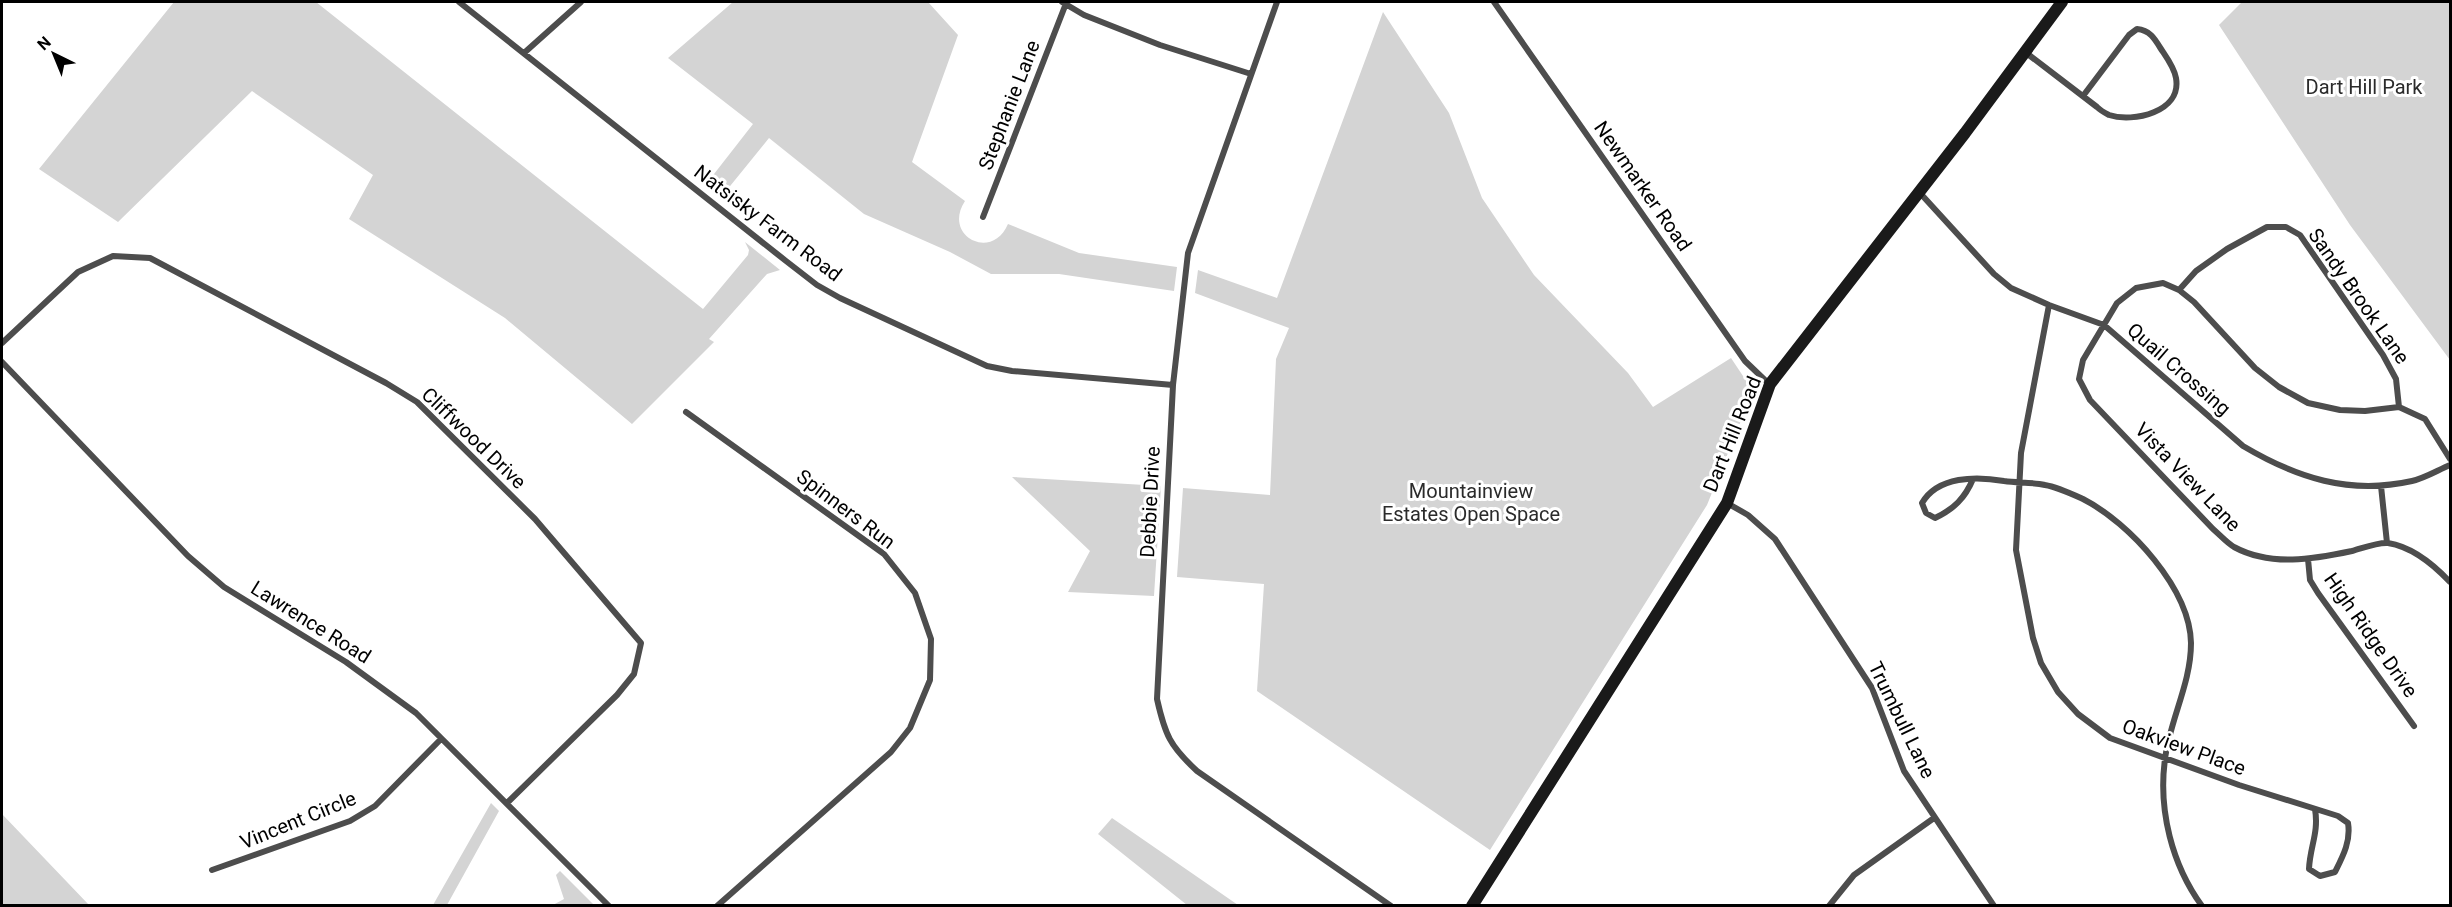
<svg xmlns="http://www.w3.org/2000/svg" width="2452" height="907" viewBox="0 0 2452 907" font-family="Roboto,sans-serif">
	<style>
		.green { fill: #d4d4d4 }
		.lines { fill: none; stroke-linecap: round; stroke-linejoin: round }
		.street { stroke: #4d4d4d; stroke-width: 6 }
		.secondary { stroke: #1a1a1a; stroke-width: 12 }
		.labels { text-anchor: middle; stroke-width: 6; stroke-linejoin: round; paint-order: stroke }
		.park-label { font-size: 20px; fill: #2b2b2b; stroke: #fff }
		.street-label { font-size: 20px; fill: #000; stroke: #fff }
	</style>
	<rect width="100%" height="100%" fill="#fff"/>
	<!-- green -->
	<path class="green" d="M 174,2 L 316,2 L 703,309 L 748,255 L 749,250 L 745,242 L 780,270 L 767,274 L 709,339 L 714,342 L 632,424 L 505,318 L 349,219 L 373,175 L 252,91 L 118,222 L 39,169 Z
		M 733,2 L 928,2 L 958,35 L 912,162 L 965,201 C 942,236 992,262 1008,224 L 1079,253 L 1177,267 L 1174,291 L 1059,274 L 991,274 L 950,252 L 864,214 L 769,138 L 722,196 L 707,183 L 753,124 L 668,58 Z
		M 2242,2 L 2450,2 L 2450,360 L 2350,225 L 2219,25 Z
		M 1383,12 L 1449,113 L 1482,198 L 1534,275 L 1628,373 L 1653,407 L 1731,358 L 1753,391 L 1707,505 L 1490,850 L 1257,691 L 1264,584 L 1177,577 L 1183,488 L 1270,495 L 1276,359 L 1289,328 L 1195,293 L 1198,270 L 1277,298 Z
		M 1012,477 L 1161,486 L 1154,596 L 1068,592 L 1090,551 Z
		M 491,803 L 499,811 L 447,905 L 433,905 Z
		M 2,814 L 89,905 L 2,905 Z
		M 1112,818 L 1238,905 L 1187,905 L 1098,834 Z
		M 560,871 L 594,905 L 553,905 L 564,899 L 556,875 Z"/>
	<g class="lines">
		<!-- street -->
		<path class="street" d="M 459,2 L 786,261 L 817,285 L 840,298 L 987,366 L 1012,371 L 1173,385
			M 1062,2 L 1084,15 L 1160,45 L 1251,74
			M 1277,2 L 1188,253 L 1173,385 L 1157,699 C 1165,735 1170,746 1197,771 L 1391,906
			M 1494,2 L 1745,361 L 1769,384
			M 2025,52 L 2097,107 C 2100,110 2105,113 2109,115 C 2133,123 2182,112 2176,78 C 2174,67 2167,58 2161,49 C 2155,39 2150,30 2137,29 L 2129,35 L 2083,96
			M 524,53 L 581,2
			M 1920,193 L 1994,274 L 2011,288 L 2049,305 L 2104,325 L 2243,446 C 2297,478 2349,495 2412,481 C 2425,478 2438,470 2450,465
			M 983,217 L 1065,6
			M 2179,290 L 2196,271 L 2227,249 L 2267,227 L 2286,227 L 2300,235 L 2383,355 L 2396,379 L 2399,407
			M 2049,305 L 2021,453 L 2016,550 L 2033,638 L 2041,663 L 2058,692 L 2078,714 L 2110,738 L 2239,785 L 2338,816 L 2348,823 C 2351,841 2343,856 2335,872 L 2320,876 L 2309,869 C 2310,846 2319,833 2315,809
			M 2,343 L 78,272 L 113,256 L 150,258 L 386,383 L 417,402 L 535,519 L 641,643 L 634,674 L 617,695 L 507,803
			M 2,362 L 188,556 L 224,587 L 346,662 L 416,713 L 609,906
			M 686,412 L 884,554 L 915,593 L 931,639 L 930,680 L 910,728 L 891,752 L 717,906
			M 2450,459 L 2425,419 L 2399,407 L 2365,411 L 2340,410 L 2308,403 L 2279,387 L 2255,368 L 2194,302 L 2179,290 L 2163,283 L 2136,288 L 2117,303 L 2083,360 L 2079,379 L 2090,400 L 2213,529 C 2220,535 2227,543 2234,547 C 2271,567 2314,559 2352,551 C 2363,548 2378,542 2388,543 C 2413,547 2434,565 2450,582
			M 1973,479 C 1965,498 1954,509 1935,518 L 1926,513 L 1922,503 C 1938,476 1976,476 2004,481 C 2018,483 2032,482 2045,485 C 2057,487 2072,494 2083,499 C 2130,523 2190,589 2191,643 C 2191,684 2170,719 2165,759 C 2158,810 2172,865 2202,906
			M 2381,486 L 2387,543
			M 1727,503 L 1748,515 L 1775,539 L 1872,688 L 1904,771 L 1994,906
			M 2308,559 L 2310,580 L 2318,593 L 2414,726
			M 212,870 L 350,821 L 375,806 L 441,739
			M 1829,906 L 1854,875 L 1934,818"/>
		<!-- secondary -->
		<path class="secondary" d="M 1472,906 L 1727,503 L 1770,384 L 1965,133 L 2062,2"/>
	</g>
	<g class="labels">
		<!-- park labels -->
		<g class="park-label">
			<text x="2364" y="94">Dart Hill Park</text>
			<text x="1471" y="498">Mountainview<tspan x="1471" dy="23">Estates Open Space</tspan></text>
		</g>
		<!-- street labels -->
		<g class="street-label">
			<text transform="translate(1009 105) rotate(-69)" y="7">Stephanie Lane</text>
			<text transform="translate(1643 186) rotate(55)" y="7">Newmarker Road</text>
			<text transform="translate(768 223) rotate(37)" y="7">Natsisky Farm Road</text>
			<text transform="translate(2359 296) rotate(55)" y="7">Sandy Brook Lane</text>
			<text transform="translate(2179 369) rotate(41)" y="7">Quail Crossing</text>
			<text transform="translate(1732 434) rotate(-68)" y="7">Dart Hill Road</text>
			<text transform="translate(474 438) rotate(44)" y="7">Cliffwood Drive</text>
			<text transform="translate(2188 477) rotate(46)" y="7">Vista View Lane</text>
			<text transform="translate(1150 502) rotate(-87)" y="7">Debbie Drive</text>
			<text transform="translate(846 509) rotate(37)" y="7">Spinners Run</text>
			<text transform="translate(311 622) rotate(32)" y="7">Lawrence Road</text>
			<text transform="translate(2371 635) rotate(55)" y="7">High Ridge Drive</text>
			<text transform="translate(1902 720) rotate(64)" y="7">Trumbull Lane</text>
			<text transform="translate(2184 747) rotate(20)" y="7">Oakview Place</text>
			<text transform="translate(298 820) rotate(-22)" y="7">Vincent Circle</text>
		</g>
	</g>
	<!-- border -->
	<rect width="2452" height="907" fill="none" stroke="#000000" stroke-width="6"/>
	<!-- north arrow -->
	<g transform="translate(54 54) rotate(317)" stroke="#ffffff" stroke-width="4.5" paint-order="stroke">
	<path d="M0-4.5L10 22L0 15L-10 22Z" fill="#000000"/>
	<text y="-9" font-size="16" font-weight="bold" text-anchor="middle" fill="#000000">N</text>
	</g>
</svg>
